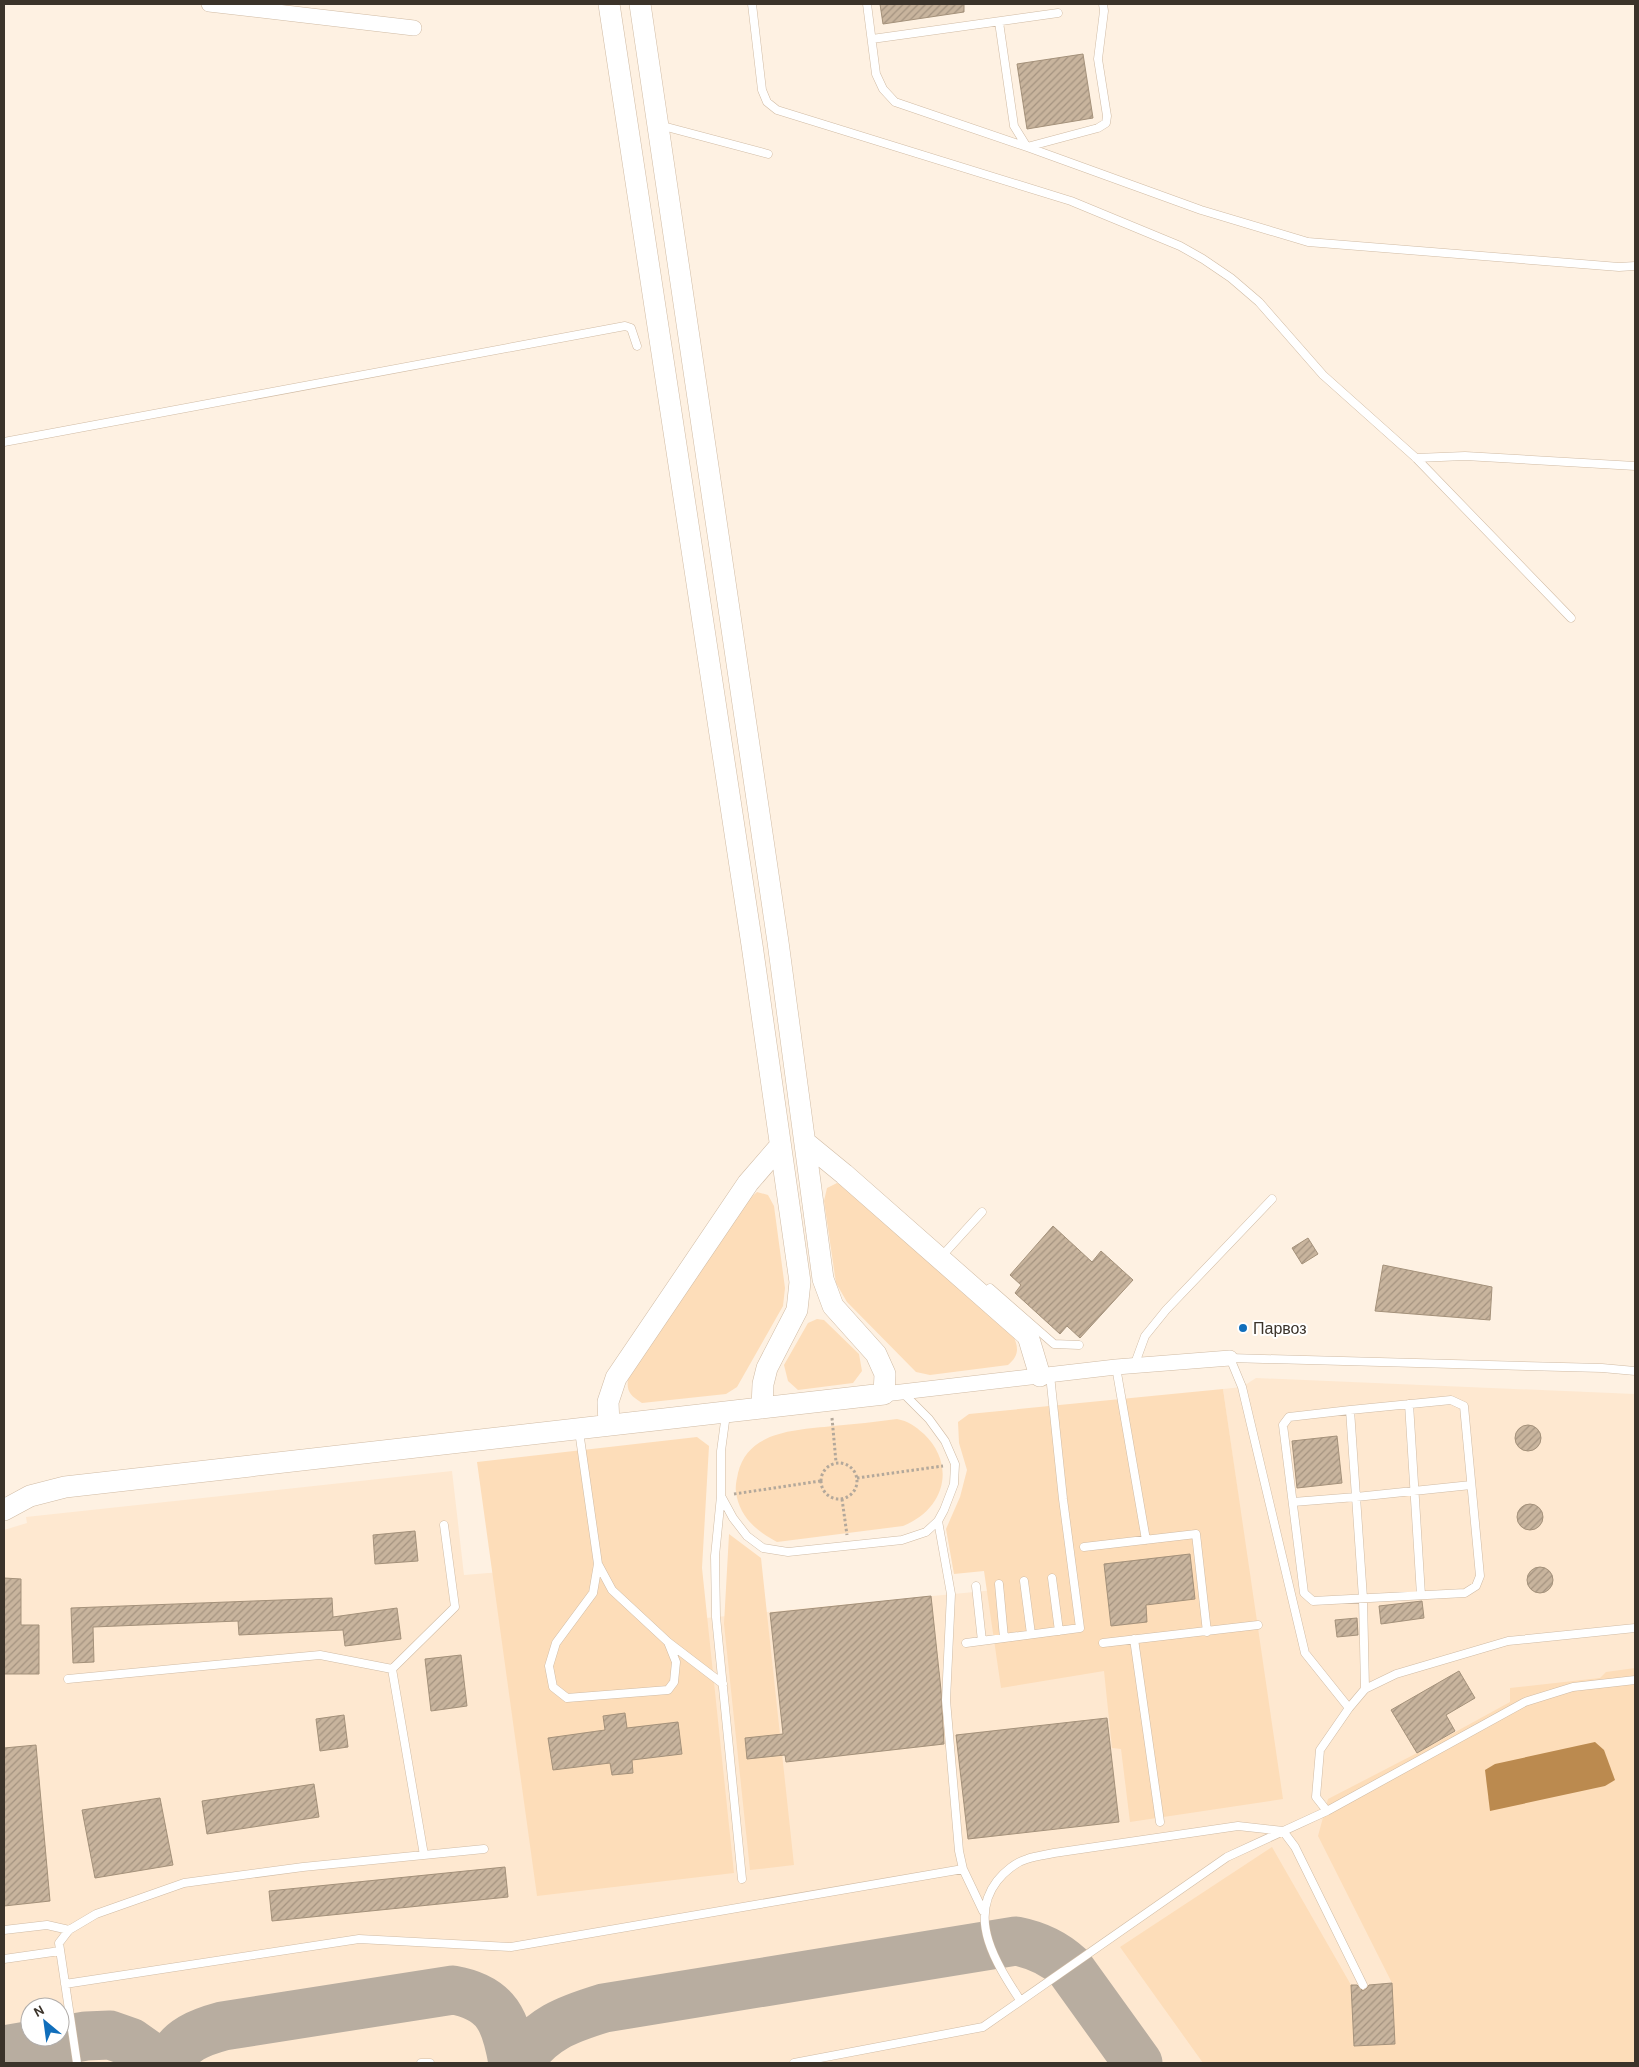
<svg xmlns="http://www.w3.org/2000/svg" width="1639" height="2067" viewBox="0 0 1639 2067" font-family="Karla,sans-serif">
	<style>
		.built { fill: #fee8d0; fill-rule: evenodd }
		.grass { fill: #fdddb9 }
		.water { fill: #bb8a4f }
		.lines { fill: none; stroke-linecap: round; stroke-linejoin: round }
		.taxiway { stroke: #b8ada0; stroke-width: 49 }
		.building { fill: url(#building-hatch); stroke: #a4917a }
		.lane-casing { stroke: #d0bba4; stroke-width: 9 }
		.street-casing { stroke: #d0bba4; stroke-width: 16 }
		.secondary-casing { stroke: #d0bba4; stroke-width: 22 }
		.path { stroke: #b3a89b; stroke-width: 3; stroke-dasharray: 2.5 2.5; stroke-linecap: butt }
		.lane { stroke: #fff; stroke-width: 8 }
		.street { stroke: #fff; stroke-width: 15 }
		.secondary { stroke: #fff; stroke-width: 21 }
		.poi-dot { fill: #106ebb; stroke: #fff; stroke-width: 2 }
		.labels { text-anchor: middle; stroke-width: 4; stroke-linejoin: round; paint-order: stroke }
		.poi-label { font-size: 16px; fill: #3b332a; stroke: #fff; text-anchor: start }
	</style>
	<defs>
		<pattern id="building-hatch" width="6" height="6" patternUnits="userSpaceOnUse" patternTransform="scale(1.25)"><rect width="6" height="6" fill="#c8b49d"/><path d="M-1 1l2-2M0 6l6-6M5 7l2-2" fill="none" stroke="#a49380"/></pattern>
	</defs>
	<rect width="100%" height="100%" fill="#fef1e2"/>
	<!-- built -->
	<path class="built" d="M 1256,1378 L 1635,1394 L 1635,2063 L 4,2063 L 4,1530 L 27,1523 L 26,1517 L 452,1471 L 464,1575 L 598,1564 L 685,1620 L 1027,1587 L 1238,1494 L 1223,1389 L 1242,1387 ZM 30,2007 L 60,2007 L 60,2037 L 30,2037 Z"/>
	<!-- grass -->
	<path class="grass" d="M 837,1183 L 848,1188 L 1013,1335 C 1019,1348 1019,1356 1008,1365 L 930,1375 L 916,1372 L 847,1302 L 836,1283 L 824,1201 L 827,1188 Z
		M 757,1192 L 768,1195 L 774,1206 L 785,1288 L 783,1306 L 737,1387 L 726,1394 L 642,1403 C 627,1394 626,1389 629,1373 L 748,1200 Z
		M 817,1319 L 824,1320 L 859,1354 L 862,1371 L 853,1383 L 798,1390 L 788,1381 L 784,1365 L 808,1323 Z
		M 1223,1389 L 1283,1799 L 1130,1822 L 1121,1749 L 1112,1748 L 1104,1671 L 1001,1688 L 984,1571 L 954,1574 L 946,1529 L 960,1497 L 967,1470 L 959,1443 L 958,1422 L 969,1414 Z
		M 897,1419 C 908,1421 915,1426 924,1434 C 957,1466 944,1510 903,1526 L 777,1542 C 756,1531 739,1516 736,1492 C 735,1485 737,1479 738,1473 C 748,1430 798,1430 833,1426 C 854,1424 876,1422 897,1419 Z
		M 697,1437 L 709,1446 L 702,1568 L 734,1873 L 537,1896 L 477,1462 Z
		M 729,1534 L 761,1558 L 794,1865 L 750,1870 L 724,1624 Z
		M 1635,1668 L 1635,2063 L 1203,2063 L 1120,1947 L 1272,1847 L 1351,1985 L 1354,2046 L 1395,2044 L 1392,1983 L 1318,1836 L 1328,1799 L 1417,1753 L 1510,1702 L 1510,1688 L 1600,1678 L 1606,1672 Z"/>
	<!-- water -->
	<path class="water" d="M 1595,1742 L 1604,1750 L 1615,1780 L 1605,1786 L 1490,1811 L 1485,1770 L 1495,1764 Z"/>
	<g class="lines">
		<!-- taxiway -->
		<path class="taxiway" d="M 4,2050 L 86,2036 L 110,2035 L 130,2042 L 147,2054 L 154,2063
			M 170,2063 C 178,2040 201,2032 223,2026 L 453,1990 C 498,1998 506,2022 513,2063
			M 519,2063 C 539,2029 568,2019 604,2008 L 1016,1941 C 1036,1945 1054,1953 1069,1967 L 1138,2063"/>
	</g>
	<!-- building -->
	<path class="building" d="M 880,4 L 964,4 L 964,12 L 883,24 Z
		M 1083,54 L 1093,118 L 1027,129 L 1017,64 Z
		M 1053,1226 L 1092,1262 L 1101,1251 L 1133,1280 L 1080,1338 L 1067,1326 L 1060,1334 L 1015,1293 L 1021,1285 L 1010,1275 Z
		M 1308,1238 L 1318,1254 L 1302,1264 L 1292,1248 Z
		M 1383,1265 L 1492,1287 L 1490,1320 L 1375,1311 Z
		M1515 1438a13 13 0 1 1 26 0a13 13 0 1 1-26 0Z
		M 1337,1436 L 1342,1483 L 1297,1488 L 1292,1441 Z
		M1517 1517a13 13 0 1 1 26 0a13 13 0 1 1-26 0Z
		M 415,1531 L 418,1561 L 375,1564 L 373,1535 Z
		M 1190,1554 L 1195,1599 L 1146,1605 L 1147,1622 L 1111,1626 L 1104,1564 Z
		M1527 1580a13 13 0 1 1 26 0a13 13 0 1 1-26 0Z
		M 4,1578 L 21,1579 L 21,1625 L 39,1625 L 39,1674 L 4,1674 Z
		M 931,1596 L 941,1690 L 944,1744 L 786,1762 L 785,1755 L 747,1759 L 745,1738 L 783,1734 L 770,1613 Z
		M 332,1598 L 333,1617 L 397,1608 L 401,1639 L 345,1646 L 343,1630 L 239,1635 L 238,1621 L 93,1627 L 94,1662 L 73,1663 L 71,1608 Z
		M 1422,1601 L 1424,1618 L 1381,1624 L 1379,1606 Z
		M 1357,1618 L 1358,1635 L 1337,1637 L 1335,1620 Z
		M 461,1655 L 467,1706 L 431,1711 L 425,1659 Z
		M 1459,1671 L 1475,1698 L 1446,1715 L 1455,1731 L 1417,1753 L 1391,1710 Z
		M 625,1713 L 627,1728 L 678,1722 L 682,1754 L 632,1760 L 633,1773 L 612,1775 L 610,1763 L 553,1770 L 548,1738 L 605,1730 L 603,1716 Z
		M 344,1715 L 348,1747 L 320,1751 L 316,1719 Z
		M 1107,1718 L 1119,1822 L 968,1839 L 956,1735 Z
		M 36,1745 L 50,1901 L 4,1906 L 4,1748 Z
		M 314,1784 L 319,1817 L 207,1834 L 202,1801 Z
		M 160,1798 L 173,1865 L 95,1878 L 82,1810 Z
		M 505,1867 L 508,1897 L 272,1921 L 269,1891 Z
		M 1392,1983 L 1395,2044 L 1354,2046 L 1351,1985 L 1357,1985 L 1363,1991 L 1367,1988 L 1369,1985 Z"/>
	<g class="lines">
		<defs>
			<path id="lane" d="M 752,4 L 762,90 L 767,102 L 777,110 L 1071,201 L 1180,246 L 1203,259 L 1231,278 L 1259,302 L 1323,375 L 1416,458 L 1571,618
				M 867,4 L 876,74 L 883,89 L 895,102 L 1027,147 L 1201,210 L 1308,242 L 1619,267 L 1635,266
				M 999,22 L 1014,126 L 1027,147 L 1098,128 L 1106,123 L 1107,116 L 1098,59 L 1104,11 L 1103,4
				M 872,39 L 1058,13
				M 659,125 L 768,154
				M 4,442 L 625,326 L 631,328 L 637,346
				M 1416,458 L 1465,456 L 1635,466
				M 941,1257 L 982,1212
				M 990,1288 L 1054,1344 L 1079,1345
				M 1134,1366 L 1145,1336 L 1166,1310 L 1272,1199
				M 1116,1367 L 1146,1540
				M 1409,1404 L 1421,1595
				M 1350,1410 L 1289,1417 L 1283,1425 L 1304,1593 L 1313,1601 L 1465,1593 L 1476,1586 L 1480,1576 L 1464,1406 L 1451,1400 L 1350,1410 L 1363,1598 L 1365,1689
				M 726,1414 L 721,1451 L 721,1496 L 733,1518 L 747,1536 L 763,1548 L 788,1552 L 902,1540 L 926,1532 L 938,1521 L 944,1510 L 954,1484 L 955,1464 L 945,1441 L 929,1419 L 903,1393
				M 579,1431 L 598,1564 L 593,1593 L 556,1643 L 549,1666 L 553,1687 L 567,1698 L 668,1690 L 674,1682 L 676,1662 L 668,1642 L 612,1590 L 598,1564
				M 721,1496 L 715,1556 L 716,1617 L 742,1879
				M 1293,1502 L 1356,1497 L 1471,1485
				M 938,1521 L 951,1594 L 946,1700 L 959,1851 L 963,1869 L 983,1911
				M 1084,1547 L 1196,1534 L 1207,1632
				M 1052,1578 L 1059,1631
				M 1024,1581 L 1031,1634
				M 999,1584 L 1004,1638
				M 976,1586 L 982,1641
				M 1134,1639 L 1160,1822
				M 668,1642 L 723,1684
				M 966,1643 L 1080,1628 L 1063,1499 L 1050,1375
				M 1103,1643 L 1258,1625
				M 392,1669 L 455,1607 L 444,1525
				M 68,1679 L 320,1655 L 392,1669 L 424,1855
				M 1349,1708 L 1305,1653 L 1242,1387 L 1230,1358 L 1602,1368 L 1635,1371
				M 1327,1811 L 1316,1797 L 1320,1750 L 1349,1708 L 1365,1689 L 1396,1674 L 1508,1641 L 1635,1628
				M 4,1930 L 47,1925 L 69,1930
				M 4,1959 L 60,1951
				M 65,1984 L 359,1939 L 511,1947 L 963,1869
				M 1020,2000 C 998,1966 967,1920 997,1881 C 1004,1872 1016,1862 1027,1859 C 1036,1856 1045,1855 1054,1853 L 1238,1826 L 1283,1831 L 1295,1847 L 1363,1985
				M 77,2063 L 59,1943 L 69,1930 L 96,1914 L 184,1883 L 303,1867 L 484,1849
				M 421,2063 L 430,2063
				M 794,2063 L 983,2027 L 1227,1857 L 1327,1811 L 1525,1702 L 1573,1687 L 1635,1680"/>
			<path id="street" d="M 209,4 L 414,28
				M 884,1394 L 1116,1367 L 1230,1358"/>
			<path id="secondary" d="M 609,4 L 752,945 L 800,1282 L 797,1310 L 767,1368 L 763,1384 L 762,1408
				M 805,1142 L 844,1174 L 1028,1336 L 1040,1376
				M 609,1425 L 608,1402 L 616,1378 L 748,1183 L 780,1146
				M 4,1510 L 30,1496 L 65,1487 L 884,1394 L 885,1374 L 876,1354 L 833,1306 L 823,1279 L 778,942 L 640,4"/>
		</defs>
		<!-- lane casing -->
		<use href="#lane" class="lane-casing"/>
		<!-- street casing -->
		<use href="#street" class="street-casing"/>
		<!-- secondary casing -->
		<use href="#secondary" class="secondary-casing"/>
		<!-- path -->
		<path class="path" d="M 832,1418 L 836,1462
			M821 1481a18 18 0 1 1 36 0a18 18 0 1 1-36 0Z
			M 857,1478 L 943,1466
			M 734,1494 L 820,1481
			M 842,1499 L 847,1535"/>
		<!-- lane -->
		<use href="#lane" class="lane"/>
		<!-- street -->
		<use href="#street" class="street"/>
		<!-- secondary -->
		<use href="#secondary" class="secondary"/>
	</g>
	<!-- markers -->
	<circle class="poi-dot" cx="1243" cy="1328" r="5"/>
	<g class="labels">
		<!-- poi labels -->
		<g class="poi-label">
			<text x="1253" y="1334">Парвоз</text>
		</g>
	</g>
	<!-- border -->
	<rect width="1639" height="2067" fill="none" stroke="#3b332a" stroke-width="10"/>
	<!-- north arrow -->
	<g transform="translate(45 2022) rotate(331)"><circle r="24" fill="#ffffff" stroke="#b1adaa"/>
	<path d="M0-4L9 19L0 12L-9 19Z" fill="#106ebb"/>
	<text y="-8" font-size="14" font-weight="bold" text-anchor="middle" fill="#3b332a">N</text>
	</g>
</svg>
